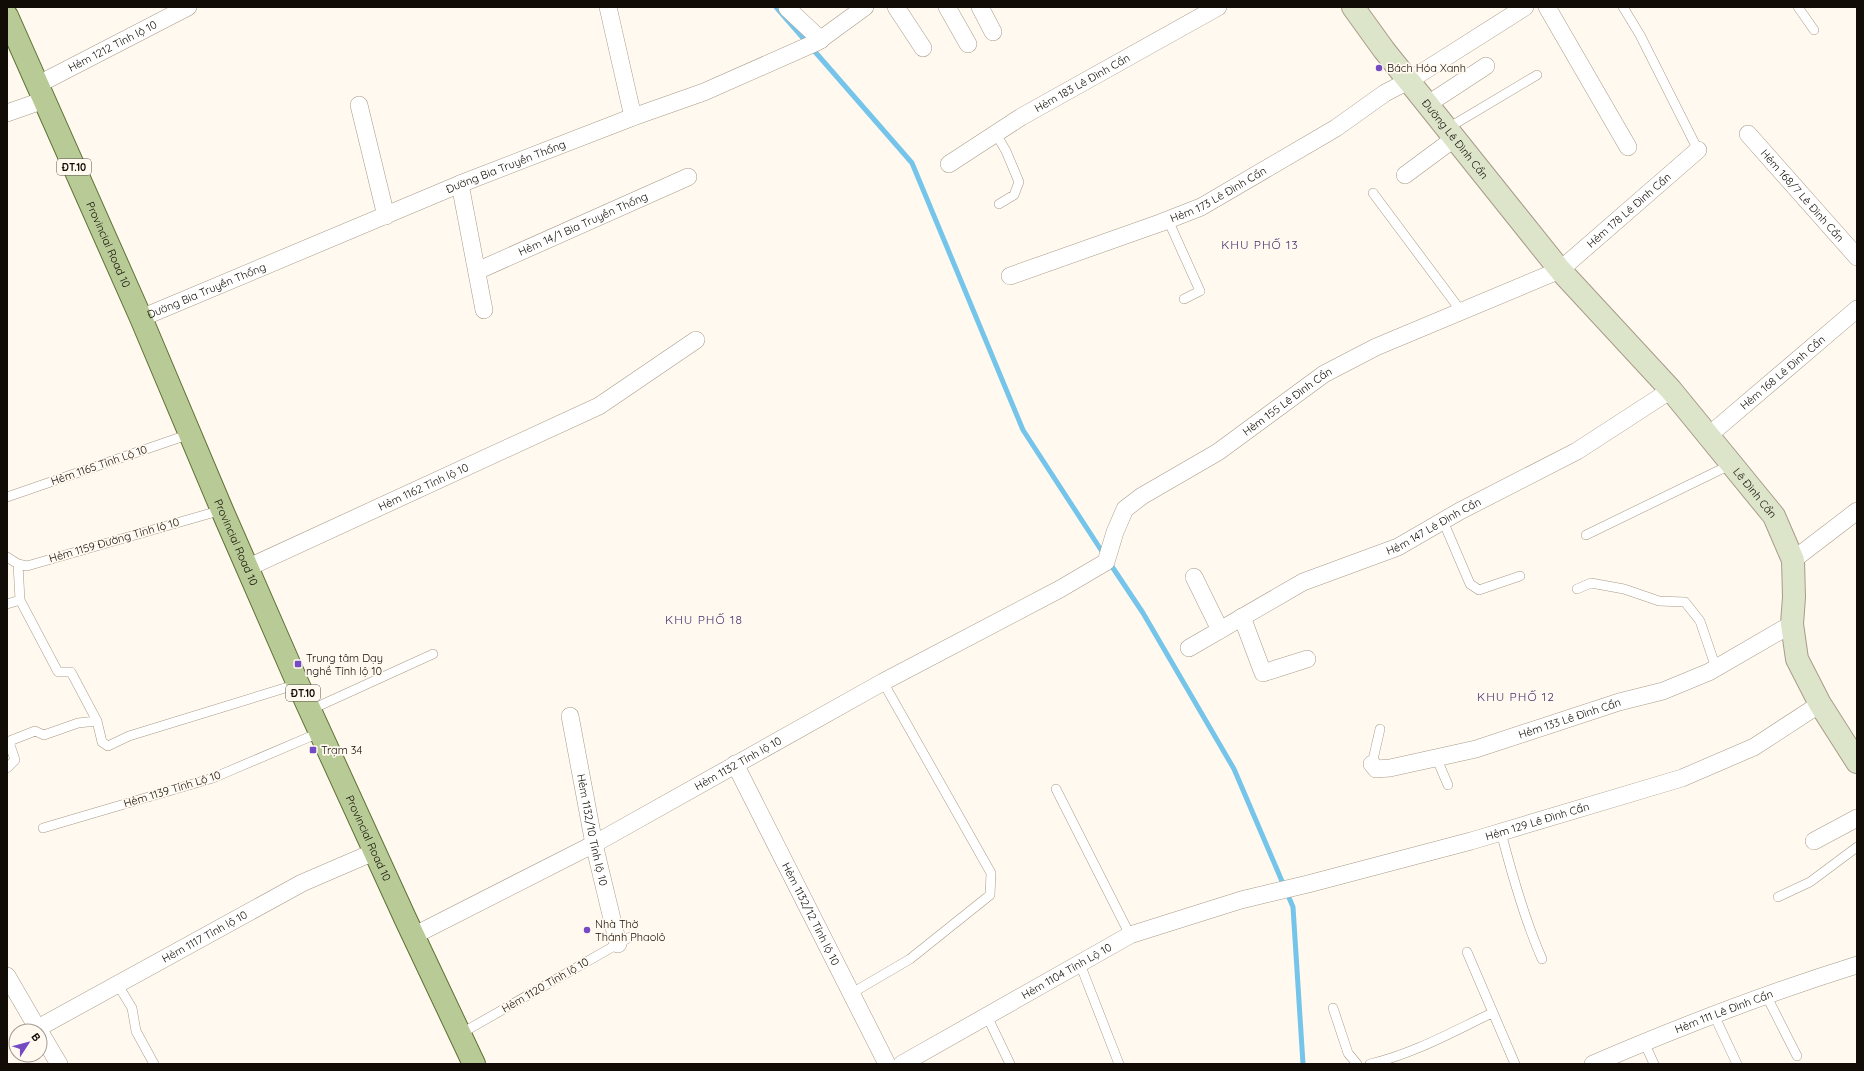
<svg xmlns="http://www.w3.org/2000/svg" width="1864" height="1071" viewBox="0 0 1864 1071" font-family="Quicksand,sans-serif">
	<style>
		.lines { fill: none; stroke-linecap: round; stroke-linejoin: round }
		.stream { stroke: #75c5ea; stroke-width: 5 }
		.lane-casing { stroke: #a99b88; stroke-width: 10 }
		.street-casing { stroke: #a99b88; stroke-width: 18 }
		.secondary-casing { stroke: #a99b88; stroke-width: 24 }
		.primary-casing { stroke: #5f7135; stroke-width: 24 }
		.lane { stroke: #fff; stroke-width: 9 }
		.street { stroke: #fff; stroke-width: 17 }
		.secondary { stroke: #dce5ca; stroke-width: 22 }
		.primary { stroke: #b8ca95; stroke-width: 22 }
		.poi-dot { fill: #754bc4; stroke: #fff9f0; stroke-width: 1.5 }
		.labels { text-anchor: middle; stroke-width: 3.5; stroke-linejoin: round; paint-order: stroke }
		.shield { fill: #fff9f0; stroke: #58544c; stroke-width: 1 }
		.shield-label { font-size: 10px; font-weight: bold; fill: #110d06 }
		.street-label { font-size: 11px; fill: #110d06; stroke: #fff9f0 }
		.poi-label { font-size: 11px; fill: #110d06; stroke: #fff9f0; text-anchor: start }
		.neighbourhood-label { font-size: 12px; letter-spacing: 1px; fill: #45326e; stroke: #fff9f0 }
	</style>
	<rect width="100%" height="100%" fill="#fff9f0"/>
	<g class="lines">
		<!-- stream -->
		<path class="stream" d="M 776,7 L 912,163 L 1023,430 L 1105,556
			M 1109,562 L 1143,613 L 1234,769 L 1293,907 L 1303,1064"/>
		<defs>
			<path id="lane" d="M 1623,7 L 1640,35 L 1698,150
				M 1798,7 L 1814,30
				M 1448,128 L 1537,75
				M 996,134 L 1006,151 L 1019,182 L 1014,195 L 999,204
				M 1373,193 L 1461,311
				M 1168,220 L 1200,291 L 1184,299
				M 7,497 L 190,434
				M 1443,521 L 1470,584 L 1479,590 L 1520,576
				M 1586,535 L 1732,464
				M 7,557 L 18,564 L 27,566 L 222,510
				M 18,564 L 20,600 L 58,672 L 71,672 L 97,721
				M 1577,589 L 1591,583 L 1624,589 L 1659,601 L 1685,602 L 1700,621 L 1716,668
				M 7,604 L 20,600
				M 310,710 L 433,654
				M 7,742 L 35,731 L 44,735 L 78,723 L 97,721 L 102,742 L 108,746 L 129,736 L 298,684
				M 1436,757 L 1448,785
				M 1372,764 L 1380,729
				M 7,768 L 15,760 L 9,742
				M 1056,789 L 1130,935
				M 43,828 L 213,778 L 321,732
				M 1501,832 C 1512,875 1524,918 1542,959
				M 1778,897 L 1810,882 L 1857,847
				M 1467,952 L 1515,1064
				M 1080,964 L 1119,1064
				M 118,985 L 132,1008 L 136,1031 L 154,1064
				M 852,993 L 910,959 L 990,895 L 991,873 L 883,682
				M 1766,995 L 1797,1056
				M 1333,1008 L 1348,1053 L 1357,1064
				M 1714,1015 L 1737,1064
				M 987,1016 L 1010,1064
				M 460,1034 L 630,937
				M 1644,1042 L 1654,1064
				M 1370,1064 C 1413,1054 1452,1032 1492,1013"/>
			<g id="street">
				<path d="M 608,7 L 633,117"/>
				<path d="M 896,7 L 923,48"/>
				<path d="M 947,7 L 968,44"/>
				<path d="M 980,7 L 993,32"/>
				<path d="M 1547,7 L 1628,147"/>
				<path d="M 787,8 L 821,40"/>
				<path id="s1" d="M 37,85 L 188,7"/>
				<path d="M 1428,104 L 1486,66"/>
				<path d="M 359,105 L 386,216"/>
				<path d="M 7,113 L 44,100"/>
				<path id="s2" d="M 1748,134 L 1857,257"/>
				<path id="s3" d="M 949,164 L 1021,117 L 1218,7"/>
				<path d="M 1405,175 L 1455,138"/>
				<path d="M 460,184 L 484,310"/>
				<path id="s4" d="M 477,271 L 688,177"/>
				<path id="s5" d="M 1010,276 L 1160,223 L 1201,207 L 1336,128 L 1385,93 L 1410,80 L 1525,7"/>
				<path id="s6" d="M 141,318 L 460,184 L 633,117 L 704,92 L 817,42 L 865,7"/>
				<path id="s7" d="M 1708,436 L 1857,309"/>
				<path d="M 1793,560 L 1857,511"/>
				<path id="s8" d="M 247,568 L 599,406 L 696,340"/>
				<path d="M 1194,577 L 1220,630"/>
				<path d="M 1242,617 L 1263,673 L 1307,659"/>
				<path id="s9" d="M 1189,648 L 1303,582 L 1398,547 L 1460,511 L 1577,451 L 1671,390"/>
				<path id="s10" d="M 570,716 L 594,844 L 618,944"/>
				<path id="s11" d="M 735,764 L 887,1064"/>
				<path id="s12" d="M 1372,764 L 1376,769 L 1390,768 L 1476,749 L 1619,702 L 1663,691 L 1709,672 L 1792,624"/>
				<path d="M 1814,841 L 1857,818"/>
				<path id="s13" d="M 413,936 L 594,844 L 883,682 L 1060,589 L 1106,562 L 1115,532 L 1125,509 L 1142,496 L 1218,452 L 1324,374 L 1376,347 L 1560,270 L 1698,150"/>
				<path d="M 7,976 L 39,1031"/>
				<path id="s14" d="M 38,1028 L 302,883 L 374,852"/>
				<path d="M 40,1032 L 59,1064"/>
				<path id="s15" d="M 902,1064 L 1130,935 L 1241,900 L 1308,884 L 1471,841 L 1682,778 L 1754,747 L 1820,704"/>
				<path id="s16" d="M 1593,1064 C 1679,1027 1767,993 1857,965"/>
			</g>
			<g id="secondary">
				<path id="s17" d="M 1353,7 L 1384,50 L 1560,270 L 1671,390 L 1774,516 L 1793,560 L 1794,597 L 1792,624 L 1797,659 L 1820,704 L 1857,762"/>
			</g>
			<g id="primary">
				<path id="s18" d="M 7,16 L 141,318 L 222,510 L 298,684 L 405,918 L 474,1064"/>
			</g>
		</defs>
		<!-- lane casing -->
		<use href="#lane" class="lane-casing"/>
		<!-- street casing -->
		<use href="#street" class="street-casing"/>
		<!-- secondary casing -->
		<use href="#secondary" class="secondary-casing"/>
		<!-- primary casing -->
		<use href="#primary" class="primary-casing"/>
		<!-- lane -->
		<use href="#lane" class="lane"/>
		<!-- street -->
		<use href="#street" class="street"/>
		<!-- secondary -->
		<use href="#secondary" class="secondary"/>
		<!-- primary -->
		<use href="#primary" class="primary"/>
	</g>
	<!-- markers -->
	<g class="poi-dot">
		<circle cx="1379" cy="68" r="4"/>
		<rect x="294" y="660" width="8" height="8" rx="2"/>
		<rect x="309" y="746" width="8" height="8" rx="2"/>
		<circle cx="587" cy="930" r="4"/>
	</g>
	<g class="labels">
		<!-- shield labels -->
		<g class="shield">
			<rect x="57" y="159" width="34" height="16" rx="3"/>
			<rect x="286" y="685" width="34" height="16" rx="3"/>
		</g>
		<g class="shield-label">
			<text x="74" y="171">ĐT.10</text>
			<text x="303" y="697">ĐT.10</text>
		</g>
		<!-- street labels -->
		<g class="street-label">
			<text dy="4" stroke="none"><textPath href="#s1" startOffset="85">Hẻm 1212 Tỉnh lộ 10</textPath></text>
			<text dy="4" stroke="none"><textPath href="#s3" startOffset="156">Hẻm 183 Lê Đình Cẩn</textPath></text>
			<text dy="4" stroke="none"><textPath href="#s17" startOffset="167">Đường Lê Đình Cẩn</textPath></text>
			<text dy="4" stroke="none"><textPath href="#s6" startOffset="395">Đường Bia Truyền Thống</textPath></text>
			<text dy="4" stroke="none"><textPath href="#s5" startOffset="224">Hẻm 173 Lê Đình Cẩn</textPath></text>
			<text dy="4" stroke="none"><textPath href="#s2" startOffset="82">Hẻm 168/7 Lê Đình Cẩn</textPath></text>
			<text dy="4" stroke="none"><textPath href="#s13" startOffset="1434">Hẻm 178 Lê Đình Cẩn</textPath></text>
			<text dy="4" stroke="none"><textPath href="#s4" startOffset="116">Hẻm 14/1 Bia Truyền Thống</textPath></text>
			<text dy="4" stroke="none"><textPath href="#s18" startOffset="250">Provincial Road 10</textPath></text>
			<text dy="4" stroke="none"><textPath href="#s6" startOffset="71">Đường Bia Truyền Thống</textPath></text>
			<text dy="4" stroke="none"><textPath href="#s7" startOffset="98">Hẻm 168 Lê Đình Cẩn</textPath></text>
			<text dy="4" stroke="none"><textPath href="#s13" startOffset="1039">Hẻm 155 Lê Đình Cẩn</textPath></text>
			<text transform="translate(99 465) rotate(-19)" y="4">Hẻm 1165 Tỉnh Lộ 10</text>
			<text dy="4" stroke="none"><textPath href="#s8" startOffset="194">Hẻm 1162 Tỉnh lộ 10</textPath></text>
			<text dy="4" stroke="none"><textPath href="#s17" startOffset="631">Lê Đình Cẩn</textPath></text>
			<text dy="4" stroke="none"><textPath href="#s9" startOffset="274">Hẻm 147 Lê Đình Cẩn</textPath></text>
			<text transform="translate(114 540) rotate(-16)" y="4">Hẻm 1159 Đường Tỉnh lộ 10</text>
			<text dy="4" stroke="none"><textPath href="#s18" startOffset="574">Provincial Road 10</textPath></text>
			<text dy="4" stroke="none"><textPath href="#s12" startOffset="207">Hẻm 133 Lê Đình Cẩn</textPath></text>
			<text dy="4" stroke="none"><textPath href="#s13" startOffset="368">Hẻm 1132 Tỉnh lộ 10</textPath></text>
			<text transform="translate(172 789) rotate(-17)" y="4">Hẻm 1139 Tỉnh Lộ 10</text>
			<text dy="4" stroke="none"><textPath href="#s15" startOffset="685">Hẻm 129 Lê Đình Cẩn</textPath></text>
			<text dy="4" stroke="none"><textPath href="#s10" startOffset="116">Hẻm 1132/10 Tỉnh lộ 10</textPath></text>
			<text dy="4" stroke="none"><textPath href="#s18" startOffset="898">Provincial Road 10</textPath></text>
			<text dy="4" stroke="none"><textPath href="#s11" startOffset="168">Hẻm 1132/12 Tỉnh lộ 10</textPath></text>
			<text dy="4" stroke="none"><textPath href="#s14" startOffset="190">Hẻm 1117 Tỉnh lộ 10</textPath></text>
			<text dy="4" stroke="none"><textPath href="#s15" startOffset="189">Hẻm 1104 Tỉnh Lộ 10</textPath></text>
			<text transform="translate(545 985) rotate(-30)" y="4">Hẻm 1120 Tỉnh lộ 10</text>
			<text dy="4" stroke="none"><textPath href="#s16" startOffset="141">Hẻm 111 Lê Đình Cẩn</textPath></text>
		</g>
		<!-- poi labels -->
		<g class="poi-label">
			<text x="1387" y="72">Bách Hóa Xanh</text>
			<text x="306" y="662">Trung tâm Dạy<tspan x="306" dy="13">nghề Tỉnh lộ 10</tspan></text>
			<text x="321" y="754">Trạm 34</text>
			<text x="595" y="928">Nhà Thờ<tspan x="595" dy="13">Thánh Phaolô</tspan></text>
		</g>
		<!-- neighbourhood labels -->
		<g class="neighbourhood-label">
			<text x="1260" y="249">KHU PHỐ 13</text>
			<text x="704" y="624">KHU PHỐ 18</text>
			<text x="1516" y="701">KHU PHỐ 12</text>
		</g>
	</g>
	<!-- border -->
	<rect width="1864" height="1071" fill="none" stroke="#110d06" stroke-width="16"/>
	<!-- north arrow -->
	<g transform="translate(28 1043) rotate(54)"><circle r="19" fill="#fff9f0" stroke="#a09b92"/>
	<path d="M0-3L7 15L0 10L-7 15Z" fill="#754bc4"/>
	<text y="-6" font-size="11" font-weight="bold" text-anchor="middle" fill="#110d06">B</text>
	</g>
</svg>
